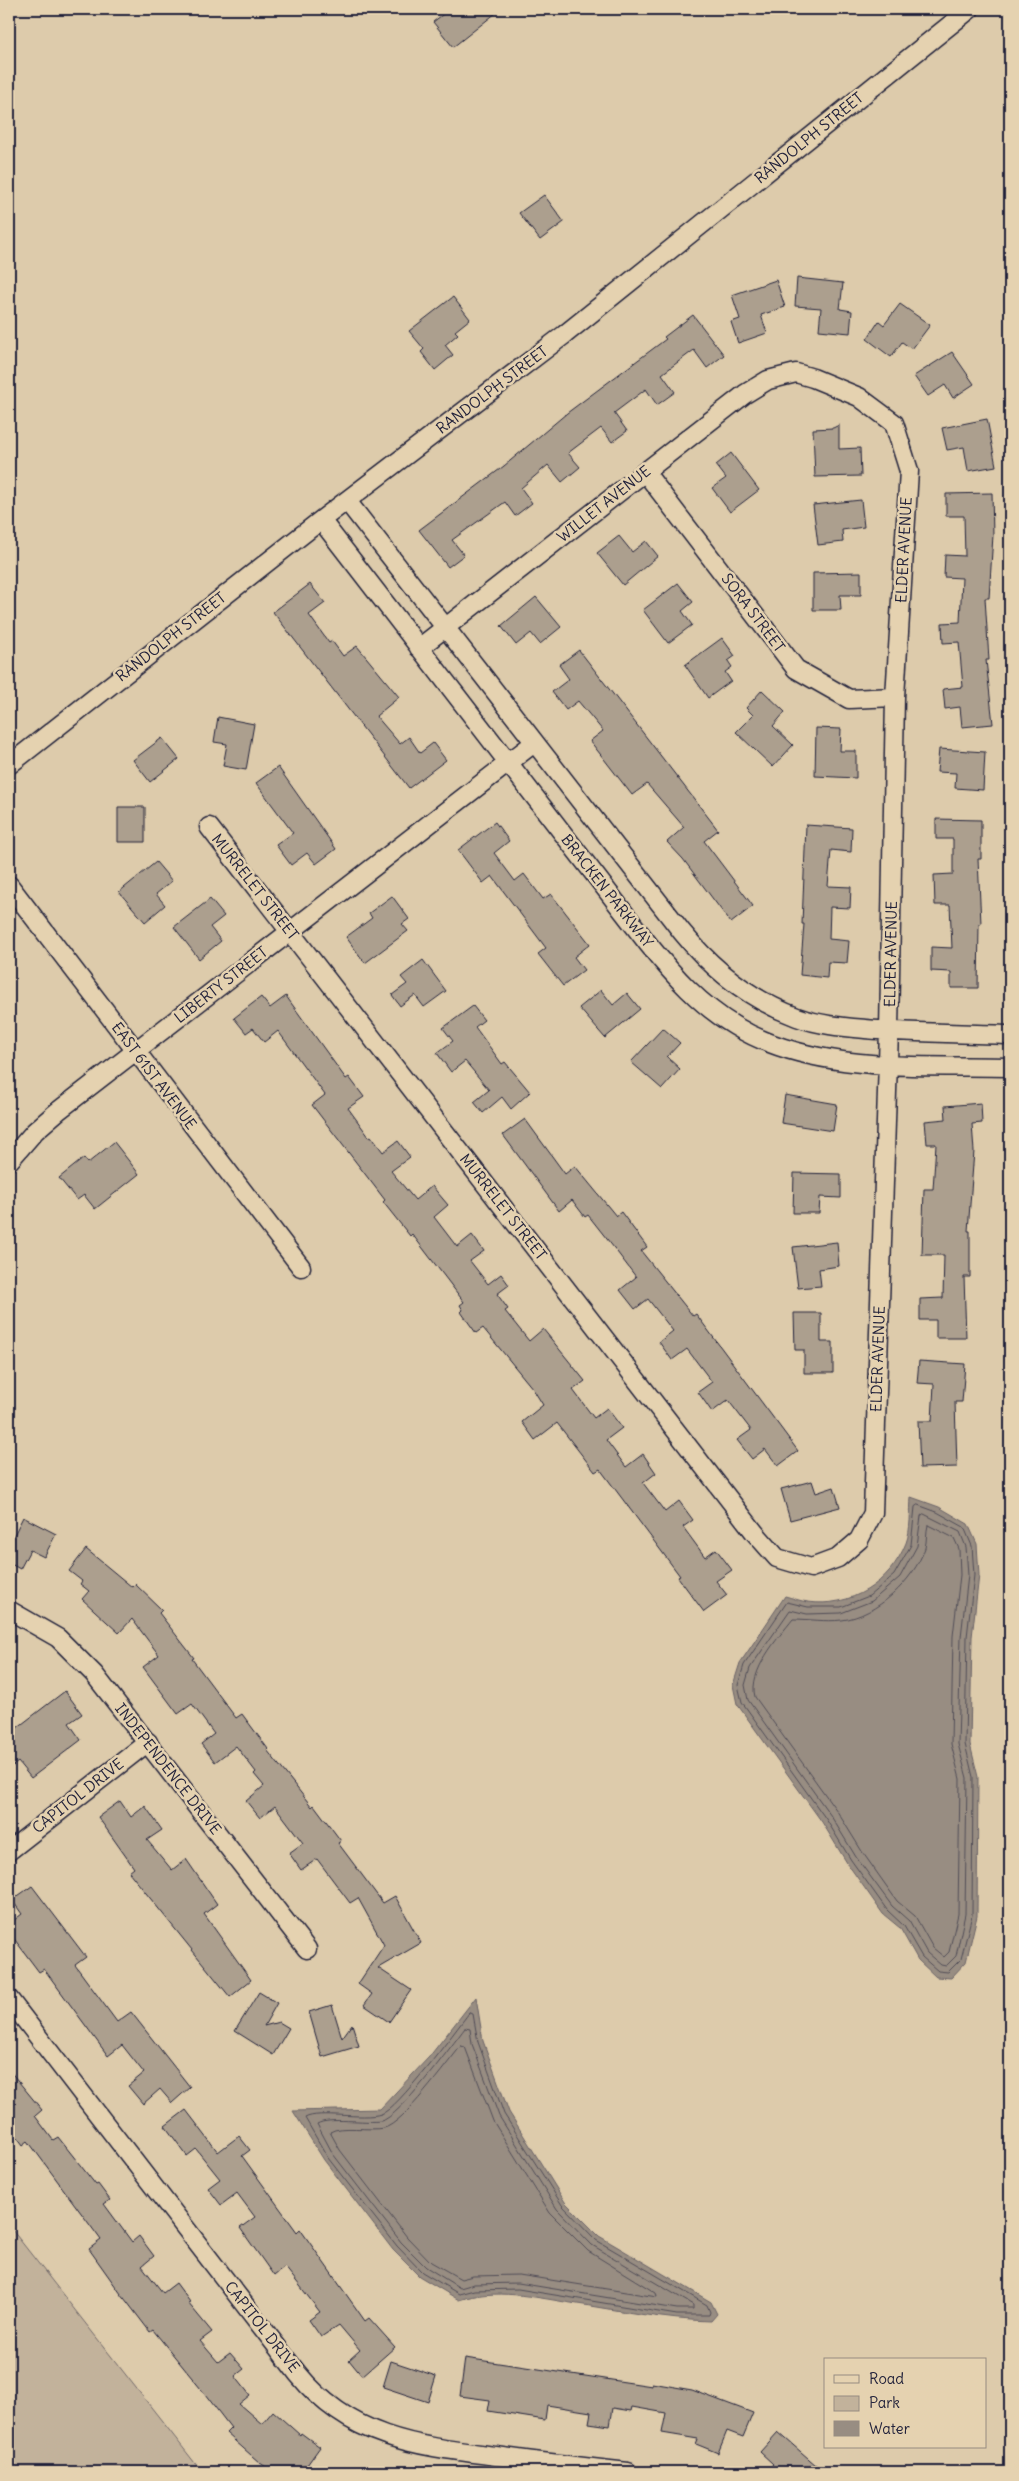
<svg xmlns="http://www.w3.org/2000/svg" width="1019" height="2481" viewBox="0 0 1019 2481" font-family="Delius,sans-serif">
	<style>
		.green { fill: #c2b29b; stroke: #726a6b }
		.water { fill: #988d82; stroke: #696266 }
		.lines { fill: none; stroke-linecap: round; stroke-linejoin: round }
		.shore { stroke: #514d57; stroke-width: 1 }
		.building { fill: #ac9f8e; stroke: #22223b }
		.minor-casing { stroke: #22223b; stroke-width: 21 }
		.minor { stroke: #e5d2b0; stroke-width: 18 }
		.labels { text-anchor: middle; stroke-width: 5; stroke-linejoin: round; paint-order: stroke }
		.street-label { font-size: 15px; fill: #22223b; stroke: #e5d2b0 }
	</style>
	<rect width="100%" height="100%" fill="#ddcbab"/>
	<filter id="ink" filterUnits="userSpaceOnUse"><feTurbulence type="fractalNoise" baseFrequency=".02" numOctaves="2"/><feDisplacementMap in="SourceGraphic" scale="10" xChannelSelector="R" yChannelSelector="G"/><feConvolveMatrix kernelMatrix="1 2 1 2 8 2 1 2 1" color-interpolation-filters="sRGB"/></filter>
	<g filter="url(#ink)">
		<!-- green -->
		<path class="green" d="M 9,2226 L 202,2472 L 9,2472 Z"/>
		<!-- water -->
		<path class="water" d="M 911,1497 L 939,1507 L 968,1524 L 977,1544 L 979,1575 L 972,1637 L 970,1744 L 978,1777 L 977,1916 L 966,1962 L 951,1978 L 936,1977 L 918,1960 L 900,1928 L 883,1914 L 847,1863 L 822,1822 L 737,1704 L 733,1685 L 740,1663 L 785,1596 C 793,1598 800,1601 808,1602 C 851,1608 890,1583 906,1543 C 911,1530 910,1511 911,1497 Z
			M 476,1997 L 483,2041 L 509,2112 L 565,2202 L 599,2236 L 711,2302 L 717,2314 L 711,2321 C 664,2320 618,2310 571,2303 C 534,2297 495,2288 459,2300 L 419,2276 L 393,2250 L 324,2160 L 293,2111 L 380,2109 L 429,2057 Z"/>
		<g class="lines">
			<!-- shore -->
			<path class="shore" d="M 918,1505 L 937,1512 L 964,1527 L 972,1546 L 974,1575 L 967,1637 L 965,1744 L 973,1777 L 972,1915 L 961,1959 L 948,1972 L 938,1971 L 922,1957 L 904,1926 L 887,1910 L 851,1860 L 826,1819 L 742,1702 L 738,1685 L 744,1665 L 787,1602 L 808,1607 L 841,1607 L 869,1596 L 894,1575 L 911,1545 L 915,1507 Z
				M 924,1514 L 960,1532 L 966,1547 L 968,1575 L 961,1637 L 958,1744 L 967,1778 L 965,1914 L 956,1956 L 946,1966 L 941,1965 L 927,1953 L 909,1921 L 892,1906 L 856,1857 L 831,1816 L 748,1700 L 745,1685 L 750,1668 L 790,1610 L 807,1614 L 841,1613 L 872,1601 L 900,1577 L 917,1546 L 921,1516 Z
				M 928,1525 L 954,1538 L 959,1549 L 960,1575 L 953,1636 L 951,1744 L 960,1779 L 958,1914 L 949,1952 L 944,1957 L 933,1948 L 915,1916 L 897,1901 L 863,1853 L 837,1811 L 755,1697 C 748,1671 778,1638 793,1619 C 809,1619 825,1622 842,1620 C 877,1616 914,1580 925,1548 C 927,1540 926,1532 928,1525 Z
				M 469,2013 L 473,2014 L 478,2042 L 504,2114 L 562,2205 L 596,2240 L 707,2305 L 710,2312 L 709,2315 L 677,2315 L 518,2289 L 474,2290 L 459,2294 L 422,2272 L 397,2246 L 328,2158 L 305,2118 C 319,2110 363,2120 381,2114 C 397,2110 456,2030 469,2013 Z
				M 465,2028 L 470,2029 L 472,2044 L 499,2116 L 557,2209 L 592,2245 L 693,2305 L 693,2309 L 677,2309 L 518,2283 L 474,2284 L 460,2288 L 426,2267 L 401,2242 L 333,2154 L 317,2124 C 329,2117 365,2123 381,2121 C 399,2118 452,2045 465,2028 Z
				M 461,2046 L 465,2047 L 493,2121 L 550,2213 L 588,2251 L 656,2293 L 657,2297 L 519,2275 L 473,2276 L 461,2279 L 431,2262 L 407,2237 L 340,2150 L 330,2132 C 341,2125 369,2131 384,2128 C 403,2124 447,2063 461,2046 Z"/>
		</g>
		<!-- building -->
		<path class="building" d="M 450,9 L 501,9 L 453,47 L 433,22 Z
			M 544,195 L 564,222 L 540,240 L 519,213 Z
			M 797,278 L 843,283 L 840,309 L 852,311 L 850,333 L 819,330 L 821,308 L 795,306 Z
			M 776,280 L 785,307 L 761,315 L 767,333 L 738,343 L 731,322 L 740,319 L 732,295 Z
			M 453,297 L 470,319 L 455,331 L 458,334 L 445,345 L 453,355 L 435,370 L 421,352 L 424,349 L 409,331 Z
			M 900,304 L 930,325 L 912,349 L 902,342 L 891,357 L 867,339 L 879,321 L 884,325 Z
			M 693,315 L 724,355 L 707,368 L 694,350 L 662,374 L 675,392 L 657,405 L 646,389 L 614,413 L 627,431 L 612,442 L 601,428 L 568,453 L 580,467 L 562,482 L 548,465 L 521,488 L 532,503 L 515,516 L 505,502 L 452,540 L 464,555 L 448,567 L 419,530 L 504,466 L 567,413 L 666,339 L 664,337 Z
			M 952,352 L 974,384 L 953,398 L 945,385 L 928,396 L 914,376 Z
			M 987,419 L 996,466 L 968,471 L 964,447 L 947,450 L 942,428 Z
			M 839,425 L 839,449 L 860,448 L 861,476 L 815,477 L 813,429 L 833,428 Z
			M 731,453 L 759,490 L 730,512 L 712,488 L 726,478 L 716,465 Z
			M 992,493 L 993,535 L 989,598 L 985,598 L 989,660 L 986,660 L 993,724 L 962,727 L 960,707 L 945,709 L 943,689 L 963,687 L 959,642 L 943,643 L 942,623 L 960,622 L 962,578 L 944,577 L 945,555 L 965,556 L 964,516 L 946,516 L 946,494 Z
			M 861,500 L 864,527 L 842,530 L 843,542 L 818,545 L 813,505 Z
			M 619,536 L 632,552 L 646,541 L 658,556 L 623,585 L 597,553 Z
			M 861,572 L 861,595 L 840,595 L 841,610 L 813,610 L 813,573 Z
			M 678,583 L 693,602 L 682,611 L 692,625 L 668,643 L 643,610 Z
			M 310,584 L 325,603 L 309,615 L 329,643 L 332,641 L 343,656 L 357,646 L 399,697 L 376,716 L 400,744 L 409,737 L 420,753 L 433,743 L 446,760 L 409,788 L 273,612 Z
			M 536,597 L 561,627 L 540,644 L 531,633 L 516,645 L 501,626 Z
			M 722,638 L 735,656 L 728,661 L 732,667 L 725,672 L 731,681 L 708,698 L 685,665 Z
			M 579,650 L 718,830 L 704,841 L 753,906 L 731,923 L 683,859 L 667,842 L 684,827 L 647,784 L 632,795 L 590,741 L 603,731 L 578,701 L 566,710 L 552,692 L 569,679 L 559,665 Z
			M 762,690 L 785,712 L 773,726 L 793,745 L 773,767 L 736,732 L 753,715 L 746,708 Z
			M 218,717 L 254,724 L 246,770 L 223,766 L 227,744 L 214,742 Z
			M 816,728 L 841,729 L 840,751 L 856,751 L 856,778 L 815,776 Z
			M 162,738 L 179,759 L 150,782 L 133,760 Z
			M 939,749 L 985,752 L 983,790 L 955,788 L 956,773 L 937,772 Z
			M 278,767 L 336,849 L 316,864 L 307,853 L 291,865 L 276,845 L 293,833 L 256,783 Z
			M 118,807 L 145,807 L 145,842 L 118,842 Z
			M 936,819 L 981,820 L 981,859 L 978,859 L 981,924 L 979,924 L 978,988 L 951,988 L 951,972 L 931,971 L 931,947 L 952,948 L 950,905 L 935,905 L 934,875 L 953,874 L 953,839 L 936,839 Z
			M 495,822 L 509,841 L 494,853 L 515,881 L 524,874 L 543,899 L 551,894 L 590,944 L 574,957 L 584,970 L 563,986 L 538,954 L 546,948 L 492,876 L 483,883 L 458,850 Z
			M 806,825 L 852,828 L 851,852 L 831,850 L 828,886 L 851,887 L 850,908 L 830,907 L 829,939 L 849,941 L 847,963 L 828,962 L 827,978 L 800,975 L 804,924 L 802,924 Z
			M 156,862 L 172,881 L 156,894 L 165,905 L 145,922 L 119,892 Z
			M 392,896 L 409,919 L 402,924 L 408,931 L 365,963 L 346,937 L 372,918 L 369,913 Z
			M 210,899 L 224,916 L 210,927 L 221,941 L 199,959 L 174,927 Z
			M 423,960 L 446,991 L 424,1007 L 415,995 L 400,1006 L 392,995 L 407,984 L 401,977 Z
			M 601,990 L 613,1005 L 627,993 L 640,1009 L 605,1038 L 579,1008 Z
			M 286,996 L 346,1079 L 349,1077 L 364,1097 L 348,1108 L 369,1137 L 371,1136 L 383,1152 L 398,1141 L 410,1157 L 391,1171 L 415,1200 L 432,1186 L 448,1205 L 434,1217 L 457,1247 L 472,1235 L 484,1251 L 470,1261 L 488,1284 L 501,1274 L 509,1285 L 497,1294 L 508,1309 L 505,1311 L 529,1341 L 543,1329 L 585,1381 L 573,1390 L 594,1418 L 607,1408 L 622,1428 L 606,1440 L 626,1467 L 643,1454 L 656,1473 L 643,1483 L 665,1512 L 679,1501 L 693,1520 L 683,1527 L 705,1557 L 716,1549 L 732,1570 L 716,1581 L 727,1595 L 704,1612 L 678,1577 L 680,1576 L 600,1469 L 595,1472 L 557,1423 L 535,1440 L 522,1422 L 543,1405 L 533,1389 L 483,1328 L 476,1333 L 461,1312 L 463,1310 L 460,1305 L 464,1302 L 412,1234 L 410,1236 L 383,1202 L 385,1200 L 312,1105 L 325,1095 L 278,1031 L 264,1042 L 253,1028 L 246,1033 L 234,1018 L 261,997 L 270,1008 Z
			M 473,1006 L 484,1020 L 475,1027 L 502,1064 L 505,1062 L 530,1092 L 511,1109 L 502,1097 L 483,1113 L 474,1102 L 489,1090 L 465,1061 L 451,1072 L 437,1053 L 453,1041 L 443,1028 Z
			M 663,1028 L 680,1043 L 667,1057 L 680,1069 L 662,1089 L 631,1062 Z
			M 785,1095 L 837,1104 L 833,1131 L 781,1123 Z
			M 981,1103 L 982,1123 L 972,1124 L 974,1151 L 968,1231 L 970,1231 L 970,1277 L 964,1277 L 966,1338 L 936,1338 L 936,1320 L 920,1320 L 920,1299 L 943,1298 L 944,1255 L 922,1255 L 924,1189 L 933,1189 L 936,1144 L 927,1144 L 925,1121 L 946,1119 L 945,1106 Z
			M 525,1119 L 565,1174 L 575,1166 L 616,1216 L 621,1212 L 647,1247 L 641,1251 L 693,1316 L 696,1314 L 798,1451 L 778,1466 L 765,1449 L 752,1459 L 737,1440 L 751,1430 L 728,1400 L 712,1412 L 698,1392 L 712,1382 L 687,1349 L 672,1360 L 659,1342 L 673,1331 L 648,1299 L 635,1309 L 620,1290 L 636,1277 L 614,1248 L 588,1215 L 585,1217 L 572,1200 L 559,1211 L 503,1135 Z
			M 114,1142 L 139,1174 L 95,1209 L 84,1195 L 77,1200 L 59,1178 L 84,1158 L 88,1163 Z
			M 794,1173 L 841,1174 L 841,1198 L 820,1197 L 819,1213 L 793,1213 Z
			M 837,1242 L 839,1266 L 819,1269 L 821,1286 L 798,1288 L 793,1247 Z
			M 794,1313 L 821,1313 L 821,1342 L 833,1342 L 833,1373 L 804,1373 L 804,1350 L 795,1350 Z
			M 919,1361 L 965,1364 L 962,1402 L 955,1402 L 957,1467 L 920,1468 L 918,1421 L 932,1421 L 934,1384 L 917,1383 Z
			M 812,1481 L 816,1493 L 834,1487 L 840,1507 L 790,1520 L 781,1489 Z
			M 23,1517 L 56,1534 L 44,1557 L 30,1550 L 20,1569 L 9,1563 L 9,1545 Z
			M 86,1549 L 132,1587 L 135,1584 L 162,1610 L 159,1613 L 194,1658 L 192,1659 L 236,1718 L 242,1714 L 268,1749 L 267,1750 L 312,1807 L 314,1805 L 341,1841 L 338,1843 L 383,1903 L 395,1896 L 421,1943 L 378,1968 L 411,1990 L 389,2022 L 364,2005 L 372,1994 L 358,1984 L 384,1945 L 358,1898 L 350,1903 L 317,1859 L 301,1870 L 289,1853 L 303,1843 L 275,1806 L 260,1818 L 246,1801 L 264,1786 L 254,1774 L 256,1772 L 236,1746 L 215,1762 L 201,1744 L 214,1734 L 192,1704 L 178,1714 L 143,1667 L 159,1655 L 132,1619 L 119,1633 L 82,1599 L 89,1591 L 80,1584 L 82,1581 L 69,1571 Z
			M 65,1691 L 82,1714 L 69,1723 L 81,1740 L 31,1778 L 18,1762 L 9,1769 L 9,1734 Z
			M 120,1801 L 131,1817 L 145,1806 L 162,1830 L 147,1840 L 172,1870 L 186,1859 L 217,1904 L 204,1914 L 251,1980 L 230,1997 L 129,1872 L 134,1868 L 98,1817 Z
			M 32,1886 L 86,1957 L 75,1965 L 117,2022 L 131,2012 L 190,2087 L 172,2103 L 160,2089 L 143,2104 L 128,2086 L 144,2073 L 122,2045 L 108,2056 L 44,1969 L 39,1972 L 9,1932 L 9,1924 L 22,1914 L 12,1900 Z
			M 259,1992 L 277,2003 L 264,2026 L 279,2022 L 289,2028 L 273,2055 L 235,2031 Z
			M 332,2005 L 342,2038 L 352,2024 L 359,2046 L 322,2057 L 309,2012 Z
			M 9,2070 L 42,2110 L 35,2116 L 53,2140 L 58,2137 L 96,2185 L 98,2184 L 110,2200 L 104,2204 L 132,2242 L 139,2236 L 154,2256 L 142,2266 L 163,2293 L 176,2283 L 190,2302 L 188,2303 L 212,2332 L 200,2341 L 218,2362 L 230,2353 L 244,2369 L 235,2376 L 250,2395 L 239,2404 L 262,2424 L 273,2411 L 300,2435 L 301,2433 L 320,2447 L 302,2472 L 274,2472 L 260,2463 L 226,2433 L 231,2428 L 205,2394 L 153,2330 L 150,2332 L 121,2294 L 89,2249 L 101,2240 L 28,2141 L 23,2145 L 9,2126 Z
			M 186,2110 L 218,2152 L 239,2136 L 250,2150 L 242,2156 L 297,2232 L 300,2229 L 365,2321 L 369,2318 L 395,2347 L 362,2376 L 349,2360 L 360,2350 L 339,2325 L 321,2337 L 309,2320 L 320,2312 L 300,2286 L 285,2267 L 274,2276 L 240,2228 L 255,2217 L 237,2193 L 221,2205 L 208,2188 L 220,2179 L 196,2149 L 187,2156 L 165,2126 Z
			M 465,2358 L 652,2386 L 652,2383 L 692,2390 L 753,2413 L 743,2437 L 727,2431 L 718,2453 L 696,2444 L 698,2439 L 662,2433 L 666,2413 L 632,2407 L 631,2411 L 613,2408 L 610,2426 L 589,2423 L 591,2412 L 547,2405 L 545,2420 L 488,2411 L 490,2400 L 460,2396 Z
			M 391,2361 L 436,2376 L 428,2402 L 383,2387 Z
			M 778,2432 L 824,2472 L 766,2472 L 773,2464 L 760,2452 Z"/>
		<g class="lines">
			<defs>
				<path id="minor" d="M 645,472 L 796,669 L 849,699 L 895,697
					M 347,501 L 682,932 C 713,970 751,1000 797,1017 C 819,1025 843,1027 865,1029 C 913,1033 962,1033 1010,1035
					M 321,520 L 649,945 C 674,976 700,1005 735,1026 C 813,1074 922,1065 1010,1067
					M 9,765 L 321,520 L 564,335 L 970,9
					M 209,827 L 755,1533 L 777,1558 L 811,1568 L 838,1558 L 859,1540 L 873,1513 L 889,1031 L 895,697 L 909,471 L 894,423 L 859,397 L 813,378 L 796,373 L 768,380 L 745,394 L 419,648
					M 9,885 L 301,1267
					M 9,1161 L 35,1131 L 58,1111 L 534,743
					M 9,1610 L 58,1638 L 94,1674 L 307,1949
					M 9,1851 L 148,1742
					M 9,1999 L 298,2374 C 351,2439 417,2446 496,2456 C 540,2462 584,2467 628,2472"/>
			</defs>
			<!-- minor casing -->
			<use href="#minor" class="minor-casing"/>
			<!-- minor -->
			<use href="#minor" class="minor"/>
		</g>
	</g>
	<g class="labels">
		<!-- street labels -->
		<g class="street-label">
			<text transform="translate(809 138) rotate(-39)" y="5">RANDOLPH STREET</text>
			<text transform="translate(492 390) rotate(-37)" y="5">RANDOLPH STREET</text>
			<text transform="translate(604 504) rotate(-38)" y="5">WILLET AVENUE</text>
			<text transform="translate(904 550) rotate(-87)" y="5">ELDER AVENUE</text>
			<text transform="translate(753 613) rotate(53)" y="5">SORA STREET</text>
			<text transform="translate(171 637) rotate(-38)" y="5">RANDOLPH STREET</text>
			<text transform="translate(255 887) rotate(52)" y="5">MURRELET STREET</text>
			<text transform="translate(607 891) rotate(52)" y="5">BRACKEN PARKWAY</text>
			<text transform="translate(891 954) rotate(-89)" y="5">ELDER AVENUE</text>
			<text transform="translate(221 985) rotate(-38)" y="5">LIBERTY STREET</text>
			<text transform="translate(154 1076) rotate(53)" y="5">EAST 61ST AVENUE</text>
			<text transform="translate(503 1207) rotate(52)" y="5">MURRELET STREET</text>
			<text transform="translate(878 1359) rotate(-88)" y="5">ELDER AVENUE</text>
			<text transform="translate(168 1769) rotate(52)" y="5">INDEPENDENCE DRIVE</text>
			<text transform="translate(78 1796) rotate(-38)" y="5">CAPITOL DRIVE</text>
			<text transform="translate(262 2327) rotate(52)" y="5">CAPITOL DRIVE</text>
		</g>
	</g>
	<!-- margin -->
	<rect width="1019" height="2481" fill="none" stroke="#e5d2b0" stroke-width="30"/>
	<rect x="15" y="15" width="989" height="2451" fill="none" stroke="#22223b" stroke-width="2" filter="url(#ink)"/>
	<!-- legend -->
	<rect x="824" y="2358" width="162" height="90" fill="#e5d2b0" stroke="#978c81"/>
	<rect x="834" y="2375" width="25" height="8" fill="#e5d2b0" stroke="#978c81"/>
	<text x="869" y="2384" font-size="15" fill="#22223b">Road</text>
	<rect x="834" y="2396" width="25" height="15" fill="#c2b29b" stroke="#978c81"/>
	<text x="869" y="2408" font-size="15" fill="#22223b">Park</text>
	<rect x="834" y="2421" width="25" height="15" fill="#988d82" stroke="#978c81"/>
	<text x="869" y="2434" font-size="15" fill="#22223b">Water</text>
</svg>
